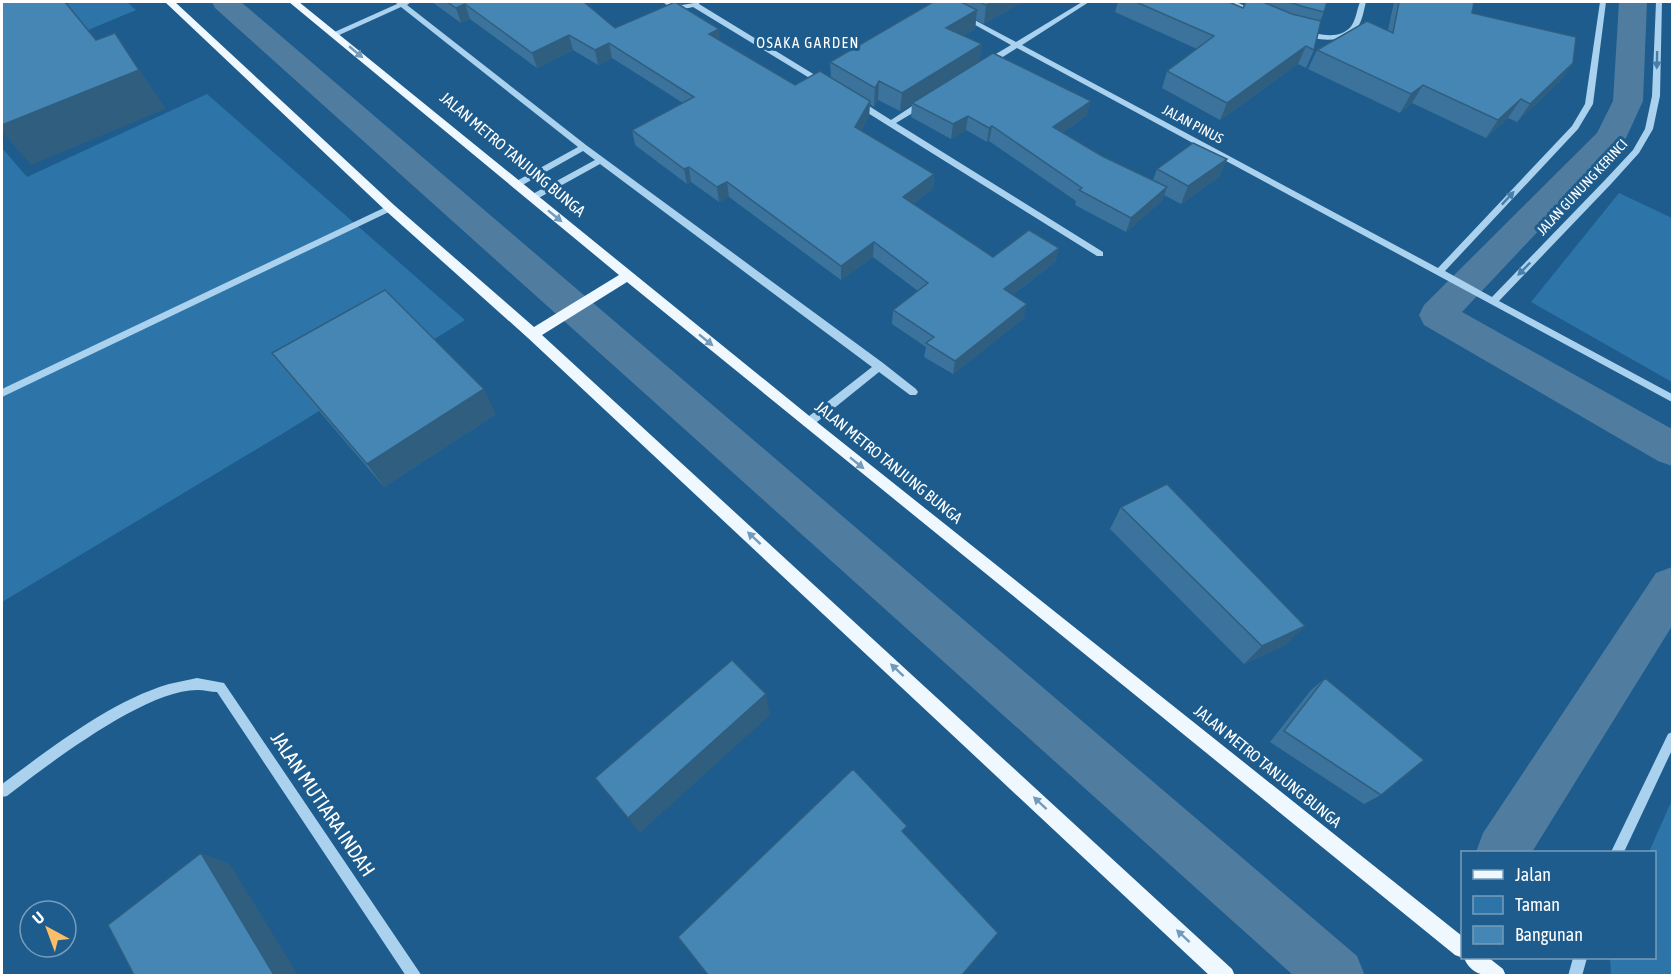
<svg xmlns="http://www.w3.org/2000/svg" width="1674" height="977" viewBox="0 0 1674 977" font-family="'Asap Condensed',sans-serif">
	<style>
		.green { fill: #2d75a9 }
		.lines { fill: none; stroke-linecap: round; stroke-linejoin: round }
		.canal { fill: #507d9f; fill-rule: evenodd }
		.minor { fill: #aad1ed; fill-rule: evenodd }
		.major { fill: #f0f8ff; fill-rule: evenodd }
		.wall { fill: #3b739c }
		.shaded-wall { fill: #305e7f }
		.building { fill: #4586b5; stroke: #305e7f; stroke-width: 1.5 }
		.oneway { fill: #719abb }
		.oneway2 { fill: #477faa }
		.labels { text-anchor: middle; stroke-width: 6; stroke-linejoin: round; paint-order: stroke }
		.far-street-label { font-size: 14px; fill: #fff; stroke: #1d5c8d }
		.far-neighbourhood-label { font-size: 15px; letter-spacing: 1.5px; fill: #fff; stroke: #1d5c8d }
		.street-label { font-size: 16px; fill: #fff; stroke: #1d5c8d }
		.near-street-label { font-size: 20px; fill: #fff; stroke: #1d5c8d }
	</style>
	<rect width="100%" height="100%" fill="#1d5c8d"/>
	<!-- green -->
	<path class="green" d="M 72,2 L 127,2 L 136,10 L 2,66 L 2,29 Z
		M 207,94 L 465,320 L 282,434 L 2,602 L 2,148 L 27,177 Z
		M 1619,193 L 1672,218 L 1672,382 L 1531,302 Z
		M 1672,800 L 1672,975 L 1611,975 L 1610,958 L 1654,958 L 1654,852 L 1649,852 Z"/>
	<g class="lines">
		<!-- canal -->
		<path class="canal" d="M 212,2 L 241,2 L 1357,956 L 1365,976 L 1294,976 L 215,8 Z
			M 1619,2 L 1647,2 L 1643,101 L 1626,138 L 1462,312 L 1672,429 L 1672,466 L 1658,461 L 1424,325 L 1419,315 L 1424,305 L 1597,133 L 1613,101 Z
			M 1672,567 L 1672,626 L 1532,852 L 1476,852 L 1483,833 L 1656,573 Z"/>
		<!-- minor -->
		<path class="minor" d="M 396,2 L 411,2 L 407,5 L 586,145 L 883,363 L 916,389 L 918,392 L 916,395 L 910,395 L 879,372 L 812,426 L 804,426 L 803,423 L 804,420 L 872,367 L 600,164 L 535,200 L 529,200 L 529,196 L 595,160 L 583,151 L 519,187 L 513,187 L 513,183 L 578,147 L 401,7 L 337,36 L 330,34 L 397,4 Z
			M 663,2 L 670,2 L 682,5 L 700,2 L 699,4 L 828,83 L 821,85 L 693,7 C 682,10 672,10 663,2 Z
			M 1082,2 L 1089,2 L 1022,45 L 1438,268 L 1572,126 L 1585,104 L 1600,2 L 1606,2 L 1593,104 L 1578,129 L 1445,271 L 1492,297 L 1605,180 L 1633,150 L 1645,129 L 1652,96 L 1656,2 L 1662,2 L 1660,96 L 1653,129 L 1639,153 L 1611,184 L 1499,301 L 1672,394 L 1672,402 L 1017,48 L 990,65 L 984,65 L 984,61 L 1011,45 L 961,17 L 967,16 L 1016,42 Z
			M 1228,2 L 1236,2 L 1258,12 L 1253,13 Z
			M 1360,2 L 1366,2 C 1364,9 1363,18 1359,25 C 1349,43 1318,43 1302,33 L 1306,31 C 1320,35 1342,40 1352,25 C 1356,19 1357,9 1360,2 Z
			M 855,101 L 861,101 L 891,120 L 920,101 L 926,101 L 926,105 L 896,123 L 1103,252 L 1103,256 L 1097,256 L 855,105 Z
			M 390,205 L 393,206 L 393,210 L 2,397 L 2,389 Z
			M 197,678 L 224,683 L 422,976 L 406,976 L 217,692 C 211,692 204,690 198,690 C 146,689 49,764 7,796 L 2,797 L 2,784 C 51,748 111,701 169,684 C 178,682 188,680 197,678 Z
			M 1672,732 L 1672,750 L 1624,852 L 1611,852 L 1668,734 Z
			M 1573,958 L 1587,958 L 1582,976 L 1568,976 Z"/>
		<!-- major -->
		<path class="major" d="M 165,2 L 175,2 L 394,205 L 534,327 L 619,275 L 289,2 L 299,2 L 813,419 L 1462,936 L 1463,958 L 1455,955 L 627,282 L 542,335 L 1232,969 L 1235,976 L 1210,976 L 528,338 L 386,211 Z
			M 1464,958 L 1489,958 L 1503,969 L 1506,976 C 1488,976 1472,977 1464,958 Z"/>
	</g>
	<!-- wall -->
	<path class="wall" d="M 432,2 L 584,2 L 615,28 L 720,41 L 795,85 L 831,78 L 830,62 L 933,2 L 1022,2 L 984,24 L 976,20 L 975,29 L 963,36 L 982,44 L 979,61 L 1087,115 L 1063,132 L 1102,156 L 1153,180 L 1157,169 L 1227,159 L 1219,177 L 1181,204 L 1164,195 L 1162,201 L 1126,232 L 1075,205 L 1076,201 L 989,141 L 987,142 L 966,130 L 951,139 L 911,117 L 912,104 L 900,111 L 878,100 L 874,107 L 870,104 L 869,116 L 861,131 L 934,174 L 933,189 L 913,204 L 993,257 L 1059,248 L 1055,262 L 1012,295 L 1024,318 L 953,374 L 924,357 L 926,347 L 892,324 L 893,310 L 918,291 L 873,257 L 841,280 L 729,197 L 719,202 L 691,182 L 687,184 L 635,145 L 632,130 L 683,103 L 612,58 L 598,65 L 573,50 L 537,68 L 470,19 L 461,23 Z
		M 1118,2 L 1229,2 L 1243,8 L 1245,2 L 1327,2 L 1324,12 L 1320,21 L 1314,50 L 1306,68 L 1298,64 L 1220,120 L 1162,88 L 1167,71 L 1197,49 L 1115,12 Z
		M 1394,2 L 1474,2 L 1472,13 L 1573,63 L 1559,82 L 1517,122 L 1508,118 L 1486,138 L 1412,103 L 1400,113 L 1308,69 L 1317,50 L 1388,30 Z
		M 272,353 L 496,414 L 384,487 L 291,378 Z
		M 1121,507 L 1286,645 L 1244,664 L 1110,529 Z
		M 1325,678 L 1381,795 L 1364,804 L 1270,742 L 1311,690 Z"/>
	<!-- shaded-wall -->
	<path class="shaded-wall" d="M 993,2 L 1022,2 L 984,24 L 986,5 Z
		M 465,4 L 470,19 L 461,23 L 456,8 Z
		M 977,10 L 975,29 L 944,47 L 946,28 Z
		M 719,29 L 720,44 L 709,34 Z
		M 115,33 L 166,109 L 31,165 L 2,132 L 2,125 Z
		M 569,35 L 573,50 L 537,68 L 532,53 Z
		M 609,43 L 612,58 L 598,65 L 595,50 Z
		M 982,44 L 979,63 L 912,103 L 912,104 L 900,111 L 902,93 Z
		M 1306,46 L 1298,64 L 1220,120 L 1227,103 Z
		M 1573,63 L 1559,82 L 1517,122 L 1530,104 Z
		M 879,81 L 878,100 L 874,107 L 875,88 Z
		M 1423,85 L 1412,103 L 1400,113 L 1411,94 Z
		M 1521,99 L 1508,118 L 1486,138 L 1498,120 Z
		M 870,101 L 869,116 L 855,142 L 855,127 Z
		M 1091,101 L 1087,115 L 1050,141 L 1053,127 Z
		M 968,116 L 966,130 L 951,139 L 953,124 Z
		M 992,126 L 989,141 L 987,142 L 989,128 Z
		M 1227,159 L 1219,177 L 1181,204 L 1188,186 Z
		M 689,167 L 691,182 L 687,184 L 684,169 Z
		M 934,174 L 933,189 L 902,212 L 903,197 Z
		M 727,182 L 729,197 L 719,202 L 717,187 Z
		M 1167,187 L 1162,201 L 1126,232 L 1131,218 Z
		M 874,242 L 873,257 L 841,280 L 841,266 Z
		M 1059,248 L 1055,262 L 1000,304 L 1004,289 Z
		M 1027,304 L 1024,318 L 953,374 L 955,361 Z
		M 484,389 L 496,414 L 384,487 L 367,464 Z
		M 1305,626 L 1286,645 L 1244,664 L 1262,646 Z
		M 766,694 L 770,715 L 640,833 L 628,818 Z
		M 201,853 L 230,864 L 298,975 L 273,975 Z"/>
	<!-- building -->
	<path class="building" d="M 2,2 L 65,2 L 96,40 L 115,33 L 139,70 L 2,125 Z
		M 447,2 L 584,2 L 615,28 L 675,2 L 719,29 L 709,34 L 795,85 L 820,71 L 870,101 L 855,127 L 934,174 L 903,197 L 993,257 L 1029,230 L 1059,248 L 1004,289 L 1027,304 L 955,361 L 926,343 L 934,337 L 893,310 L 928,283 L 874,242 L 841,266 L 727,182 L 717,187 L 689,167 L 684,169 L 632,130 L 694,97 L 609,43 L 595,50 L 569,35 L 532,53 L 465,4 L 456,8 Z
		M 933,2 L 961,2 L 977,10 L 946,28 L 982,44 L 902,93 L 879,81 L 875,88 L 830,62 Z
		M 979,2 L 993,2 L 986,5 Z
		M 1136,2 L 1229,2 L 1243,8 L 1246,2 L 1263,2 L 1292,14 L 1321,21 L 1314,50 L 1306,46 L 1227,103 L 1167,71 L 1214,36 Z
		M 1290,2 L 1327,2 L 1324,12 L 1301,6 Z
		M 1399,2 L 1474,2 L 1472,13 L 1576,37 L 1573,63 L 1530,104 L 1521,99 L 1498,120 L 1423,85 L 1411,94 L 1317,50 L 1367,21 L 1393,33 Z
		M 993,53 L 1091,101 L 1053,127 L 1102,156 L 1167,187 L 1131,218 L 1079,190 L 1082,188 L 992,126 L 989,128 L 968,116 L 953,124 L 912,103 Z
		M 1193,143 L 1227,159 L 1188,186 L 1157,169 Z
		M 385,290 L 484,389 L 367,464 L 272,353 Z
		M 1167,484 L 1305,626 L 1262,646 L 1121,507 Z
		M 732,660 L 766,694 L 628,818 L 595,778 Z
		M 1325,678 L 1424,760 L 1381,795 L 1284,731 Z
		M 853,769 L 907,826 L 902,831 L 998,933 L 962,975 L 708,975 L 678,937 Z
		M 201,853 L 274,975 L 134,975 L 108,925 Z"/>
	<!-- one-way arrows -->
	<defs><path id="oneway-solid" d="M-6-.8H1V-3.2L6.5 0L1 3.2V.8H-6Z" transform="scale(1.5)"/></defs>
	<g class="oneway">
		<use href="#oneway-solid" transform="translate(356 52) rotate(40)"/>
		<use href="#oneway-solid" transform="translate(555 216) rotate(39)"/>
		<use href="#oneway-solid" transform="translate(706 340) rotate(39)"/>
		<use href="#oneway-solid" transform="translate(857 463) rotate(39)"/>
		<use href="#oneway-solid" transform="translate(754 538) rotate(-137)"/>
		<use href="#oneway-solid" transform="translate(897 670) rotate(-137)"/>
		<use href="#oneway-solid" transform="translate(1040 803) rotate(-137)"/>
		<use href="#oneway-solid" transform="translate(1183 936) rotate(-137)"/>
	</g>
	<g class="oneway2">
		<use href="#oneway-solid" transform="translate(1657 60) rotate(91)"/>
		<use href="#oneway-solid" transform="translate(1508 198) rotate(-47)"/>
		<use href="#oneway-solid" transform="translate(1524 269) rotate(134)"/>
	</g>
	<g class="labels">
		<!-- far-street labels -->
		<g class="far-street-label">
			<text transform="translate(1193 124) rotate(28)" y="5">JALAN PINUS</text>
			<text transform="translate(1582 187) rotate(-47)" y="5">JALAN GUNUNG KERINCI</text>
		</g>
		<!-- far-neighbourhood labels -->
		<g class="far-neighbourhood-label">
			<text x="808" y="48">OSAKA GARDEN</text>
		</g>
		<!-- street labels -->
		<g class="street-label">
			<text transform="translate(513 154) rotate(40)" y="6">JALAN METRO TANJUNG BUNGA</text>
			<text transform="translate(889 462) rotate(39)" y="6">JALAN METRO TANJUNG BUNGA</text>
			<text transform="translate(1268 766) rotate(39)" y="6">JALAN METRO TANJUNG BUNGA</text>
		</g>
		<!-- near-street labels -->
		<g class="near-street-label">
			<text transform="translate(323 804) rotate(56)" y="7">JALAN MUTIARA INDAH</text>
		</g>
	</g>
	<!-- border -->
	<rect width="1674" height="977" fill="none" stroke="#ffffff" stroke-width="6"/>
	<!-- legend -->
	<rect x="1461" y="851" width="195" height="108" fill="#1d5c8d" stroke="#779dbb" stroke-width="1.5"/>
	<rect x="1473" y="870" width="30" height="9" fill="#f0f8ff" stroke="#779dbb" stroke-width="1.5"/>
	<text x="1515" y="881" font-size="18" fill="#ffffff">Jalan</text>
	<rect x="1473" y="896" width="30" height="18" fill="#2d75a9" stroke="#779dbb" stroke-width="1.5"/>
	<text x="1515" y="911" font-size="18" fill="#ffffff">Taman</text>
	<rect x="1473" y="926" width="30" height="18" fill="#4586b5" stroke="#779dbb" stroke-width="1.5"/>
	<text x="1515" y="941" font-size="18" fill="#ffffff">Bangunan</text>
	<!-- north arrow -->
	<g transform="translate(48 929) rotate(319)"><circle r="28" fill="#1d5c8d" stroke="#779dbb" stroke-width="1.5"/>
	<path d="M0-4.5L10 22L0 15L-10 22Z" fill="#fdbe68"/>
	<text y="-9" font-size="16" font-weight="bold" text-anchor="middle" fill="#ffffff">U</text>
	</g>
</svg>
